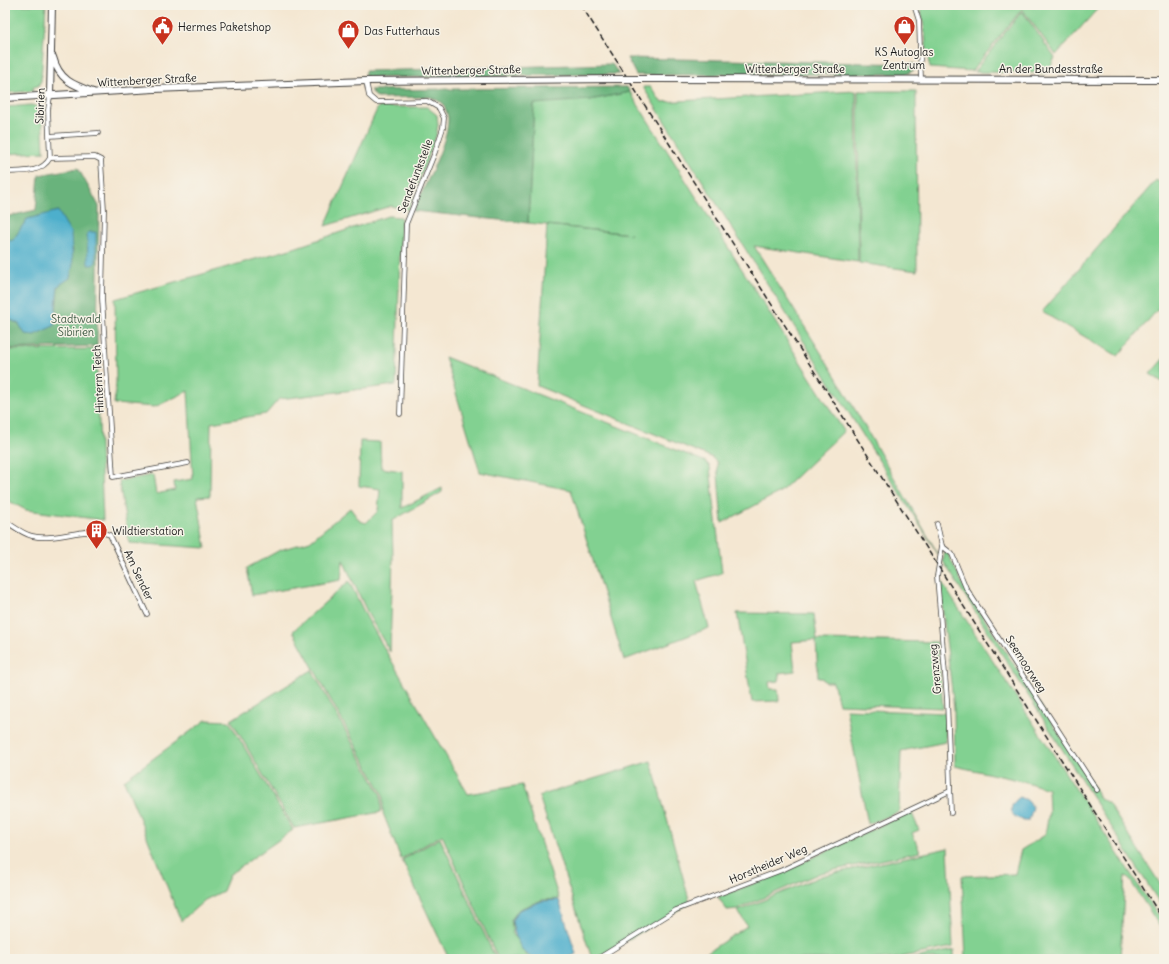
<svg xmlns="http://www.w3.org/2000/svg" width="1169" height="964" viewBox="0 0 1169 964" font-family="Delius,sans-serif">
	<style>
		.green { fill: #82d191; stroke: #4f7656 }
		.forest { fill: #69b37b; stroke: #42684c }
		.water { fill: #4dafcc; stroke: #346674 }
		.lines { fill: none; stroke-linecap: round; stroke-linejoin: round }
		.street-casing { stroke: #3c3a37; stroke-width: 5.5 }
		.secondary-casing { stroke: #3c3a37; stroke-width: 8 }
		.street { stroke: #fff; stroke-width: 4 }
		.secondary { stroke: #fff; stroke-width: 6 }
		.rail { stroke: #1c1c1c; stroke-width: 1.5; stroke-dasharray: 6 3; stroke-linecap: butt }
		.secondary-bridge-casing { stroke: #3c3a37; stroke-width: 8; stroke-linecap: butt }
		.secondary-bridge { stroke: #fff; stroke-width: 6 }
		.labels { text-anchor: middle; stroke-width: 3; stroke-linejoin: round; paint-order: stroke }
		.poi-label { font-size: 11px; fill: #1c1c1c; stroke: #f7f3e8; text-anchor: start }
		.street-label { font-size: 11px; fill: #1c1c1c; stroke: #f7f3e8 }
		.park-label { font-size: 11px; fill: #405b45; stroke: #f7f3e8 }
	</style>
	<rect width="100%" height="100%" fill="#f7f3e8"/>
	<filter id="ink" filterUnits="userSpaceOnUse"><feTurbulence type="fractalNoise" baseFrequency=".025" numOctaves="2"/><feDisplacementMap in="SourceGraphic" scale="8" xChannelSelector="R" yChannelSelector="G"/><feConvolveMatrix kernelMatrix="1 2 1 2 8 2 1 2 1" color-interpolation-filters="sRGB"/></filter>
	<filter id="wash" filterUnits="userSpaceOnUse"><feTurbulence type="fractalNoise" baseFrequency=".012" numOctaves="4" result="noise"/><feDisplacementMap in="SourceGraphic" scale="16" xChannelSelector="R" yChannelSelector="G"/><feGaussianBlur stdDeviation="0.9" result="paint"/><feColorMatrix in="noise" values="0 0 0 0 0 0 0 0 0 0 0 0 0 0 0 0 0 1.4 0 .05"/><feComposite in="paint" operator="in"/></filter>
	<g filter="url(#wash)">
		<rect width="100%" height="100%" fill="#f4e7d2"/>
		<!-- green -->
		<path class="green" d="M 5,5 L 46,5 L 41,81 L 38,86 L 33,87 L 33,91 L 5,93 Z
			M 919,5 L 1101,5 L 1056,55 L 1022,9 L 972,71 L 930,68 C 925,47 926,26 919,5 Z
			M 1022,11 L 1055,58 L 1047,73 L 974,72 Z
			M 643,87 L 651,87 L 661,102 L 856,91 L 858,262 L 754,246 L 838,380 L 938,554 Z
			M 858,91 L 916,91 L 917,271 L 859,263 Z
			M 630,92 L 844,431 L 780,492 L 722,523 L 717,462 L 711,457 L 537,386 L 547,225 L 631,234 L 528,223 L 534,103 L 590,100 Z
			M 31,105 L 36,106 L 42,114 L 44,152 L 5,154 L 5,107 Z
			M 378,107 L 427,107 L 437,115 L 438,125 L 436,136 L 408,210 L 391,206 L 325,226 Z
			M 1156,180 L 1164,185 L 1164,302 L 1118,356 L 1042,312 Z
			M 388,216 L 401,217 L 396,385 L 279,399 L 266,414 L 211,423 L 210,496 L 197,497 L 206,548 L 129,543 L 119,481 L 153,475 L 156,494 L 175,490 L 174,482 L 193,479 L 188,391 L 155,407 L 114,404 L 116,383 L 115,299 L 294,248 Z
			M 96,349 L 103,520 L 26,510 L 5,499 L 5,350 Z
			M 445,357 L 706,462 L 710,467 L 722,573 L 696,581 L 709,628 L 624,660 L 571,490 L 480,472 Z
			M 1164,358 L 1164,383 L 1150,374 Z
			M 360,441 L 380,442 L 381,468 L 402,471 L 402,508 L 442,488 L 442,492 L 392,521 L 393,558 L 390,652 L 369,616 L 343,560 L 341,580 L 252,595 L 247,568 L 280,550 L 310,541 L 350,508 L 360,521 L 366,523 L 378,511 L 380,489 L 359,486 Z
			M 945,552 L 947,552 L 965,589 L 1096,791 L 1098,797 L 1108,803 L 1164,890 L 1164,910 L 943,561 Z
			M 939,578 L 1164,925 L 1164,933 L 1128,877 L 1125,876 L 1120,959 L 966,959 L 962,876 L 1015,874 L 1021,850 L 1045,835 L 1049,812 L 1048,789 L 1023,781 L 955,766 L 954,709 Z
			M 349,581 L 367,618 L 468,794 L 522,785 L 559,899 L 542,900 L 519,909 L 511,920 L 513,934 L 526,955 L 539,959 L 498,959 L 442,835 L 401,859 L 383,813 L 383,795 L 293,631 Z
			M 737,613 L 814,614 L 817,640 L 937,642 L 943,708 L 839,704 L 833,682 L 825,682 L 822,678 L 818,678 L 816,640 L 792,642 L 795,671 L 779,673 L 779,681 L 769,682 L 770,689 L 778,689 L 779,701 L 752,702 Z
			M 312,670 L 381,795 L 381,812 L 294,828 L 231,720 Z
			M 846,709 L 945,713 L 946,742 L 901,751 L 899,812 L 868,824 Z
			M 206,720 L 229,721 L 293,830 L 230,874 L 223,891 L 205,900 L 181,921 L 124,780 Z
			M 651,761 L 690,903 L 596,959 L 592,959 L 539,796 Z
			M 911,811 L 919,830 L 912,833 L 920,852 L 820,873 L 738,909 L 727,910 L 718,897 L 776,875 Z
			M 440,838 L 496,959 L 449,959 L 402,860 Z
			M 948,848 L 953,947 L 892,959 L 697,959 L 747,926 L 738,911 L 821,876 Z
			M 954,950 L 954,959 L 909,959 Z"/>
		<!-- forest -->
		<path class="forest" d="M 627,58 L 915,64 L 914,70 L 907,74 L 636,75 Z
			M 612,64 L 619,74 L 365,78 L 365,71 Z
			M 627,87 L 630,92 L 590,100 L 534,104 L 528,223 L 413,211 C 423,189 449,141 448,118 C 447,112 445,108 443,103 L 430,97 L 377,98 L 370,90 Z
			M 78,168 L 99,206 L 97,346 L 5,349 L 5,317 L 19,324 L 56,317 L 58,285 L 70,278 L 73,249 L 27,219 L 13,241 L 5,242 L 5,217 L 36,210 L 39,175 Z"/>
		<!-- water -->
		<path class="water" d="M 58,211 L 71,233 L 73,265 L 70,278 L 58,286 L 54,326 L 34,335 L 25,334 L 19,324 L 5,317 L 5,242 L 13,240 L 27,219 Z
			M 90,232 L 96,232 L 96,262 L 93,265 L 88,265 L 87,233 Z
			M 1020,797 L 1027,800 L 1033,807 L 1029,820 C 1012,821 1004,808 1020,797 Z
			M 559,900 L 576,954 C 564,961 540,963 527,954 C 518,948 513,930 512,920 L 519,910 L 542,901 Z"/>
	</g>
	<g filter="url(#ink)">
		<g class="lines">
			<defs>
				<path id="street" d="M 914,5 L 919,21 L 921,79
					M 366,81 L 369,96 L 376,102 L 427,101 L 439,108 L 444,118 L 443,128 L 435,152 L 406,224 L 400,414
					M 49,136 L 98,133
					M 50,158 L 95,157 L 101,160 L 104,210 L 102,298 L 113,477 L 188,463
					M 5,172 C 21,171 41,174 50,158 L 48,110 L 50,96
					M 5,521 C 13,526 23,534 32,536 C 58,542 85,525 110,535 L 147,614
					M 937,524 L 942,546 L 937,576 L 947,699 L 951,813
					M 942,546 L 952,554 L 966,588 L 1097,790
					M 597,959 L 676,910 L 782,870 L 950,791"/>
				<path id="secondary" d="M 53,57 C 59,80 73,85 93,92
					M 653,79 L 1164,80
					M 50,96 L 52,5
					M 5,98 L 154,89 L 366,81 L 618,79"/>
			</defs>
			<!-- street casing -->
			<use href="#street" class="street-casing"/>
			<!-- secondary casing -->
			<use href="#secondary" class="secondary-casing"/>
			<!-- street -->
			<use href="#street" class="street"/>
			<!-- secondary -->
			<use href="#secondary" class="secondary"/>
			<!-- rail -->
			<path class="rail" d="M 581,5 L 1164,921"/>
			<defs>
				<path id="secondary-bridge" d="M 618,79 L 653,79"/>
			</defs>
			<!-- secondary-bridge casing -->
			<use href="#secondary-bridge" class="secondary-bridge-casing"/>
			<!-- secondary-bridge -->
			<use href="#secondary-bridge" class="secondary-bridge"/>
		</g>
	</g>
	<!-- icons -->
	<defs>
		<symbol id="shop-pin" viewBox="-11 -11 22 30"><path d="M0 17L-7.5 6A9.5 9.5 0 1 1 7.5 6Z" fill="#c8321e" stroke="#f7f3e8"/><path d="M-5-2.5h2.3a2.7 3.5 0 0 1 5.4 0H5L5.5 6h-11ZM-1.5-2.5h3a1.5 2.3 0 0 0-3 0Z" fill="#fff"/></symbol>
		<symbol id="civic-pin" viewBox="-11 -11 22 30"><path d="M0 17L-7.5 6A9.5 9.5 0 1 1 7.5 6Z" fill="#c8321e" stroke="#f7f3e8"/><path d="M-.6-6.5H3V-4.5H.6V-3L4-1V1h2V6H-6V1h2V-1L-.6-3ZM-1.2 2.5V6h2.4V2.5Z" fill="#fff"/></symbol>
		<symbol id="building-pin" viewBox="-11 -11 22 30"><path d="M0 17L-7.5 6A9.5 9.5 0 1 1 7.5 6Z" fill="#c8321e" stroke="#f7f3e8"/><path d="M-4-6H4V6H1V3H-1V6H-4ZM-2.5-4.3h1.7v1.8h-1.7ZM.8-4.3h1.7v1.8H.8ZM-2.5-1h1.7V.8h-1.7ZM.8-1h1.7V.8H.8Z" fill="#fff"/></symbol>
	</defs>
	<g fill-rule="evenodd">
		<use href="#shop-pin" x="892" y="14" width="25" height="34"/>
		<use href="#civic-pin" x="150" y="14" width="25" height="34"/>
		<use href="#shop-pin" x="336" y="18" width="25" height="34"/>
		<use href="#building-pin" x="84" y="518" width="25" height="34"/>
	</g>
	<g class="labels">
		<!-- poi labels -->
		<g class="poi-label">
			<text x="178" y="31">Hermes Paketshop</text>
			<text x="364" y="35">Das Futterhaus</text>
			<text x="904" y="56" text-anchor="middle">KS Autoglas<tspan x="904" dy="13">Zentrum</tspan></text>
			<text x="112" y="535">Wildtierstation</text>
		</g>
		<!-- street labels -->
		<g class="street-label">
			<text x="795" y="73">Wittenberger Straße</text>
			<text x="1051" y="73">An der Bundesstraße</text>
			<text transform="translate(471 70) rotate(-1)" y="4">Wittenberger Straße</text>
			<text transform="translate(147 80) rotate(-3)" y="4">Wittenberger Straße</text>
			<text transform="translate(40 106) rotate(-88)" y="4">Sibirien</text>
			<text transform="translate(415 176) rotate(-69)" y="4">Sendefunkstelle</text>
			<text transform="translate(98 379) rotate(-93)" y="4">Hinterm Teich</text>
			<text transform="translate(139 575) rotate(65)" y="4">Am Sender</text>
			<text transform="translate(1026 664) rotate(57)" y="4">Seemoorweg</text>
			<text transform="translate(935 669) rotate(-95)" y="4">Grenzweg</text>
			<text transform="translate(768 864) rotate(-23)" y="4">Horstheider Weg</text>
		</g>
		<!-- park labels -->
		<g class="park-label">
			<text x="76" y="323">Stadtwald<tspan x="76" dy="13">Sibirien</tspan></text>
		</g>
	</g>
	<!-- margin -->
	<rect width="1169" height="964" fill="none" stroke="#f7f3e8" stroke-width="20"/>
</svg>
